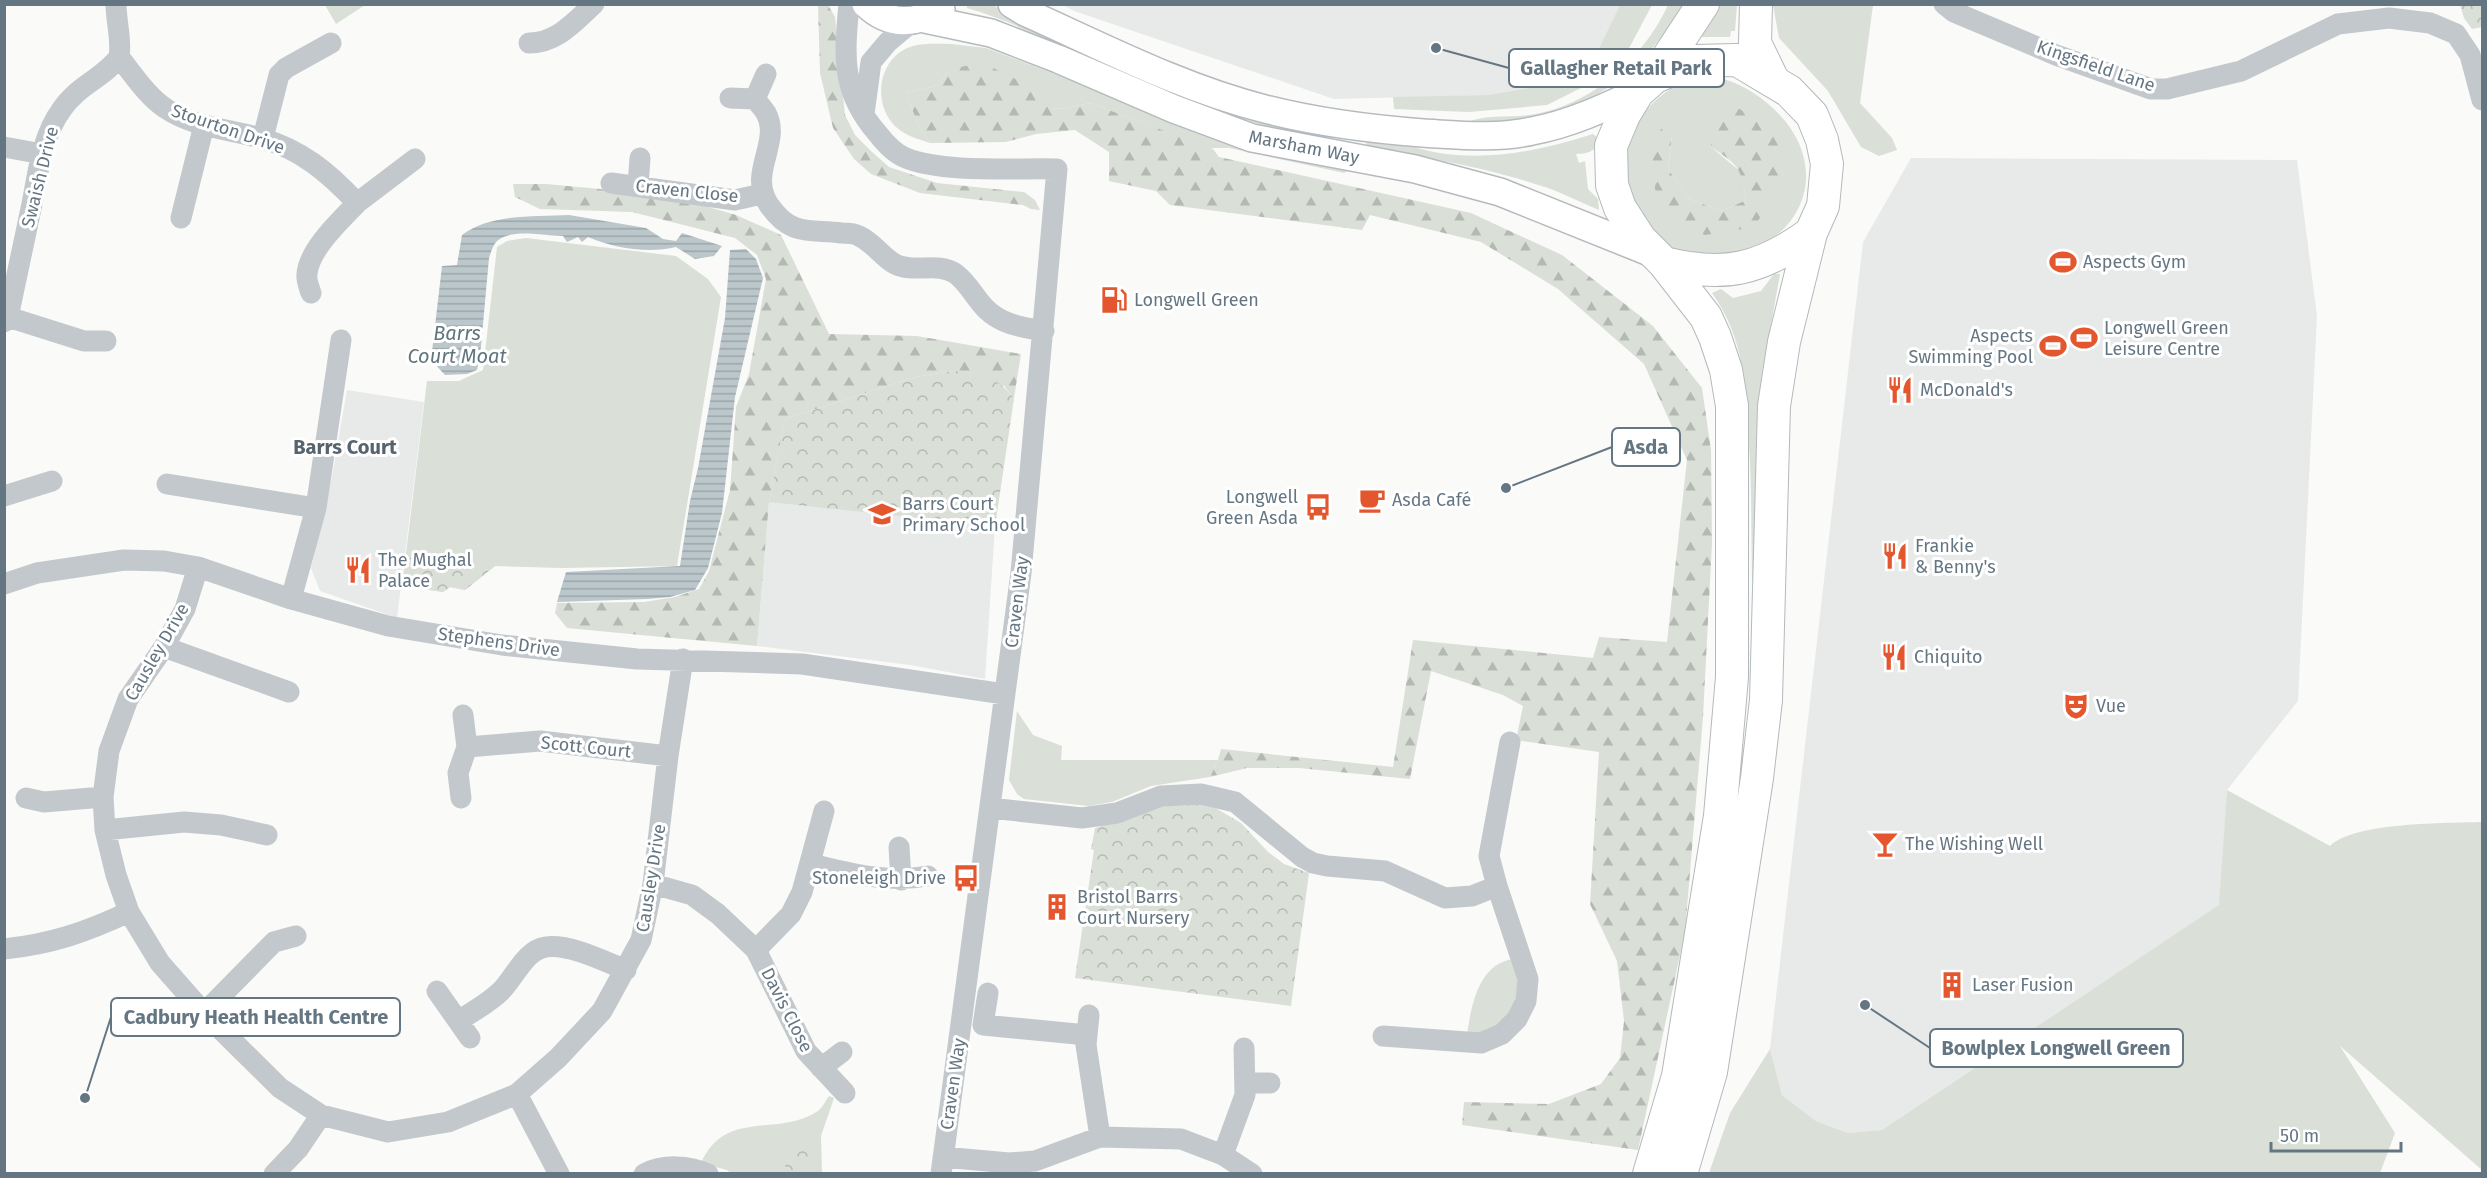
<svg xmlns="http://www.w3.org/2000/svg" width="2487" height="1178" viewBox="0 0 2487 1178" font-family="'Fira Sans',sans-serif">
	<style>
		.built { fill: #e8e9e9 }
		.green { fill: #dadfd7; fill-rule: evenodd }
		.forest { fill: url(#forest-firs) }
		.park { fill: url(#park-crowns) }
		.water { fill: url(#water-rules) }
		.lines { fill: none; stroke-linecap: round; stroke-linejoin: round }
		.major-casing { stroke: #b5babe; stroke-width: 30 }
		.highway-casing { stroke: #b4b9bd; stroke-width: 34 }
		.minor { stroke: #c3c8cc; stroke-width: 21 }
		.major { stroke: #fff; stroke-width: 27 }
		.highway { stroke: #fff; stroke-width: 32 }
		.labels { text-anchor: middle; stroke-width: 6; stroke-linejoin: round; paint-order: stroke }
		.street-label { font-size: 18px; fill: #657683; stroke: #fff }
		.poi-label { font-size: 18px; fill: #657683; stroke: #fff; text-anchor: start }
		.water-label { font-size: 20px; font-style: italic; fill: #60757c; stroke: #fff }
		.neighbourhood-label { font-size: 20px; font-weight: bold; fill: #57646e; stroke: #fff }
		.leader { fill: none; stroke: #657683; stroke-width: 2 }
		.callout-dot { fill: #657683; stroke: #fff; stroke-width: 2 }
		.callout { fill: #fff; stroke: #657683; stroke-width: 2 }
		.callout-label { font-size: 20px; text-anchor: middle; font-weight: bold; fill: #657683 }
	</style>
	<defs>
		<pattern id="forest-firs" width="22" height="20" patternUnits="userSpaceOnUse" patternTransform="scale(1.5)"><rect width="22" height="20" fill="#dadfd7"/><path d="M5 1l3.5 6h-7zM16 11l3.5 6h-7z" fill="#b4b9b4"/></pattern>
		<pattern id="park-crowns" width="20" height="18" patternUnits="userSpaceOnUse" patternTransform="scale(1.5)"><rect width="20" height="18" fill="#dadfd7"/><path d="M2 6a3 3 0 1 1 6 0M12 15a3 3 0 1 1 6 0" fill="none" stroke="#b4b9b4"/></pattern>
		<pattern id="water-rules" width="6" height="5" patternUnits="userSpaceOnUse" patternTransform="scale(1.5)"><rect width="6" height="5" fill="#bbc7cb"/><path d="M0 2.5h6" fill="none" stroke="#9ca6aa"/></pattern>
	</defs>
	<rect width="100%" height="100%" fill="#fafaf8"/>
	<!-- built -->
	<path class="built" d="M 1063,5 L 1620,5 L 1599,48 L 1573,68 L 1541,86 L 1487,95 L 1334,99 L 1074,11 Z
		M 1911,158 L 2297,160 L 2317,316 L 2298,701 L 2227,790 L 2220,905 L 1882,1130 L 1848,1133 L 1816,1121 L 1782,1095 L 1770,1049 L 1863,242 Z
		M 347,390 L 424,402 L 397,618 L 320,591 L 311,568 L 333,471 Z
		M 1014,398 L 995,526 L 985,679 L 910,665 L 757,646 L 769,502 L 785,419 Z"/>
	<!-- green -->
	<path class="green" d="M 325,5 L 365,5 L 336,24 Z
		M 967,5 L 993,5 L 1001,10 L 1313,128 L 1311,138 C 1248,123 1187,103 1127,78 C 1074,56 1024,24 967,8 Z
		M 1620,5 L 1652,5 L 1626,54 L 1613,68 L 1583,87 L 1547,105 L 1469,112 L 1394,109 L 1393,97 L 1487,95 L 1541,86 L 1573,68 L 1599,48 Z
		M 1668,5 L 1684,5 C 1647,63 1603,104 1534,118 C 1525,120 1516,123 1507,124 C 1493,125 1479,123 1465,123 C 1486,114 1507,118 1529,115 C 1590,107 1643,59 1668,5 Z
		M 1718,5 L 1737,5 L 1735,31 L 1731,31 L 1730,37 L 1699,37 Z
		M 1773,5 L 1873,5 L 1860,103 L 1892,138 L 1897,150 L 1879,156 L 1861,147 L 1828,91 L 1779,38 Z
		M 951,44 L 986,48 L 1113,96 L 1349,170 L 1344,173 L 1229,148 L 1209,148 L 1090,103 L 1062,109 L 1049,108 L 949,70 L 939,85 L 906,93 L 917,122 L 930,143 C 918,139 906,136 896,127 C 871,104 878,56 913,46 C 925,43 939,44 951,44 Z
		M 1706,76 C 1730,78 1749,88 1767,103 C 1834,158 1811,240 1727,258 C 1720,260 1709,256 1701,255 C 1694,254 1685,254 1678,251 C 1667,246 1654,234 1647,225 C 1602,166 1634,89 1706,76 ZM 1672,135 L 1668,169 L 1689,199 L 1722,211 L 1746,200 L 1741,172 L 1711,147 L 1783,173 L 1771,192 L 1705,235 L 1655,189 Z
		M 1593,134 L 1599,139 C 1595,153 1588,153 1576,154 L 1579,163 L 1585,161 L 1588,189 L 1598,199 L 1599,210 C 1582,203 1565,194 1548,188 C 1489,168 1427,157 1366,147 L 1368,135 C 1392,139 1415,149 1439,153 C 1492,161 1543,150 1593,134 Z
		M 526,238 L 676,256 L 708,279 L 721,297 L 677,566 L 562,568 L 495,566 L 465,590 L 450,587 L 443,592 L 402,586 L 427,381 L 459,381 L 483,370 L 497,247 L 507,241 Z
		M 1774,274 L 1780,274 L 1761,381 L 1755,582 L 1752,581 C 1751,535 1752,489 1749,443 C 1746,389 1745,339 1712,293 L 1721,289 L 1733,298 L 1761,291 Z
		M 1017,711 L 1033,735 L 1062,746 L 1061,760 L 1218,760 L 1210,777 L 1151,786 L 1112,802 L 1089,806 L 1024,799 L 1017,794 L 1009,780 Z
		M 2227,790 L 2330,846 C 2354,822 2448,823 2482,822 L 2482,1170 L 2340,1046 L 2395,1133 L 2380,1173 L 1709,1173 L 1730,1113 L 1770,1049 L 1782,1095 L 1816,1121 L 1848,1133 L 1882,1130 L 2219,905 Z
		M 1513,959 L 1519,985 L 1513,1011 L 1494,1030 L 1467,1035 C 1471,1007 1478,964 1513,959 Z
		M 829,1096 L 834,1098 L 821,1136 L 822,1173 L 731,1173 L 727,1170 L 701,1163 C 726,1108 777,1138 818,1111 C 822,1108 826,1100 829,1096 Z"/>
	<!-- forest -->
	<path class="forest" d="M 818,5 L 828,5 L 835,17 L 845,115 L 855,135 L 872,152 L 889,167 L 937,183 L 1024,192 L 1035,200 L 1040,210 L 1031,209 L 1023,205 L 920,193 L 871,174 L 854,159 L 833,128 L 820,73 Z
		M 981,62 L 1046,94 L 1050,108 L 1062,109 L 1090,103 L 1213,149 L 1219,157 L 1471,213 L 1562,255 L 1653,326 L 1702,388 L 1711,450 L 1712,543 L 1703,717 L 1685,932 L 1638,1150 L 1462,1125 L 1464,1102 L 1549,1104 L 1601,1084 L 1620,1058 L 1624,1021 L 1617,961 L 1590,904 L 1599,752 L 1516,740 L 1523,706 L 1503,695 L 1431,671 L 1410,779 L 1299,768 L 1247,768 L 1210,777 L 1218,760 L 1221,749 L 1393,767 L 1413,640 L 1593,658 L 1599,637 L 1667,642 L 1687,460 L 1644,364 L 1558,289 L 1481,242 L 1370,215 L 1362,230 L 1170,205 L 1156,191 L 1109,181 L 1109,152 L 1075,130 L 1036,134 L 1006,142 L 930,143 L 917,122 L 906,93 L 939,85 L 949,70 Z
		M 1738,108 L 1768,126 L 1783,153 L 1783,173 L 1755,227 L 1705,235 L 1670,222 L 1655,189 L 1651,140 L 1666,124 L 1672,135 L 1668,169 L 1689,199 L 1722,211 L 1746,200 C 1740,165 1739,166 1711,147 C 1713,125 1714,113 1738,108 Z
		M 513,184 L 546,184 L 622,191 L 653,191 L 736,215 L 781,235 L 829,334 L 917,336 L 1021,354 L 1014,398 L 1004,386 L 953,371 L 915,377 L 785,419 L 769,502 L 757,646 L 567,628 L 555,613 L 557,603 L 644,602 L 675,597 L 699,589 L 709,571 L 730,490 L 736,407 L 749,374 L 766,279 L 757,255 L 735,238 L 632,212 L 540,209 L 515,197 Z"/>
	<!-- park -->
	<path class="park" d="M 2460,5 L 2482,5 L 2482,27 L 2472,29 L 2464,18 Z
		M 953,371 C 982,374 995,375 1014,398 L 995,526 L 769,502 L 785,419 L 915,377 Z
		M 406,552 L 495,566 L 465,590 L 450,587 L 443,592 L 402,586 Z
		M 1177,801 L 1207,803 L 1241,823 L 1268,852 L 1284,864 L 1309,873 L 1291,1006 L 1075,978 L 1094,850 L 1091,849 L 1095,828 Z
		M 800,1145 L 808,1150 L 809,1155 L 800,1171 L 796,1173 L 786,1169 L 785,1165 L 795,1146 Z"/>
	<!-- water -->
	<path class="water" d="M 569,215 L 646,228 L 663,239 L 676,241 L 682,233 L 722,246 L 714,256 L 695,259 L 676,247 C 649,254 613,248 588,237 L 582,242 L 578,237 L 567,242 L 563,236 C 545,236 511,228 497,241 C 493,245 491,252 489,258 L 480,357 L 477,370 L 467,374 L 445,375 L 431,360 L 442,266 L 457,265 L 462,235 C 490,213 536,217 569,215 Z
		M 746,249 L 756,259 L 763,278 L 735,397 L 722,513 L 708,568 L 695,590 L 670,597 L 648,599 L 557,602 L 566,572 L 680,566 L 690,501 L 698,468 L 725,318 L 730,250 Z"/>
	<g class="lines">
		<defs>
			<path id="major" d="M 866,4 C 889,26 915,25 941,9
				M 1012,4 L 1025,12 C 1103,47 1182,88 1265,109 C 1316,122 1370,129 1423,133 C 1459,135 1496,139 1532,131 C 1570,124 1604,108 1638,92
				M 925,19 L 991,33 L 1058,59 L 1174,109 L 1252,138 L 1415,169 L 1500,192 L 1652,253"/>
			<path id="highway" d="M 1756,4 L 1755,43 L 1773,80
				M 1655,77 L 1703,4
				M 1664,263 C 1724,278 1760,270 1811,233
				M 1649,1174 L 1678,1076 L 1720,816 L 1732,677 L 1732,406 L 1726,370 L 1715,337 L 1706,317 L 1664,263 L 1640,239 L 1620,208 L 1612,185 L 1611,146 L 1624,115 L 1638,92 L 1655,77 L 1694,61 L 1737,60 L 1789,91 L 1812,115 L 1822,140 L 1827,164 L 1823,206 L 1811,233 L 1784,342 L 1774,406 L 1766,700 L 1757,778 L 1711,1072 L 1681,1174"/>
		</defs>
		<!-- major casing -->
		<use href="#major" class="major-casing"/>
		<!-- highway casing -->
		<use href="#highway" class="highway-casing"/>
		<!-- minor -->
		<path class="minor" d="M 116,4 C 116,22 122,40 119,57 C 133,74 147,96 165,108 C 192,127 229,129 260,138 C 301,149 329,173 357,203 L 415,159
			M 849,4 C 844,58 841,92 878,134 C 885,143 895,154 906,158 C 942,173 1016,168 1057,169 L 1021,573 L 941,1174
			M 1944,4 L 1954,12 L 2056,55 L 2151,89 L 2167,89 L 2241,71 L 2338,24 L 2389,18 L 2430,23 L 2456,34 L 2470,55 L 2482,100
			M 529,43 C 557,43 574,22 594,4
			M 730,98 L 755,99 C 758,103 763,108 766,113 C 782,143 747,173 769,205 C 791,237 810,229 841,233 C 847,233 854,233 859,236 C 873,242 882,257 895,264 C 914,274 938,261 956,274 C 969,284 975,298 986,309 C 1002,325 1022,327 1044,331
			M 755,99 L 766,74
			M 864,114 L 871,62 L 888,42 L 913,21
			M 263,138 L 279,75 L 286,68 L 331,43
			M 4,147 L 42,154
			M 611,183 L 735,200 L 762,194
			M 638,186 L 640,158
			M 181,218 L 204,125
			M 311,293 C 309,287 306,280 307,274 C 309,249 341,220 357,203
			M 8,317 L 84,341 L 106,341
			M 4,322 L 8,317 C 16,280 24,242 32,204 C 38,172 42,136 62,109 C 78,85 105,77 119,57
			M 167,484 L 316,508
			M 4,496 L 52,481
			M 198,567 L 185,609 L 164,647 L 128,699 L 109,751 L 103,797 L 105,830 L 116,875 L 129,912 L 160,963 L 204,1013 L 280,1088 L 321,1115 L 388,1132 L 448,1122 L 517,1094 L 558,1058 L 602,1011 L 641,940 L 653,884 L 668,756 L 683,659
			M 4,584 L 37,573 L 124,560 L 164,561 L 198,567 L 291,599 L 388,626 L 502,645 L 637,659 L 802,664 L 1004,694
			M 291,599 L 316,508 L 341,340
			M 164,647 L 289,692
			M 467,747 L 540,741 L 668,756
			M 26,798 L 44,802 L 103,797
			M 461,798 L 458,773 L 467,747 L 463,715
			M 990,808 L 1082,818 L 1117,813 L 1161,796 L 1201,794 L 1235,802 L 1302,857 L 1313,863 L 1327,866 L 1385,871 L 1445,898 L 1472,896 L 1497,886 L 1489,856 L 1510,742
			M 105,830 L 184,822 L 221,825 L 267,835
			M 899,847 L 901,880
			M 811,864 C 851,874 887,883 928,876
			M 653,884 L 692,895 L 718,914 L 756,950 L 806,1051 L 845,1093
			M 4,949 C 52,944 86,932 129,912
			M 756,950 L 791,914 L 802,892 L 824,811
			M 437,991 L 470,1038
			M 988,993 L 983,1025 L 1087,1035
			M 204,1013 L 274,942 L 296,936
			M 1089,1015 L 1086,1045 L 1100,1137
			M 459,1021 C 473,1011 489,1003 501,991 C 515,977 525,950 546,947 C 568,943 606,962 626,970
			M 1383,1036 L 1481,1043 L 1502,1034 L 1517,1019 L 1526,1001 L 1528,979 L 1497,886
			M 821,1068 L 842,1052
			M 1246,1083 L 1270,1083
			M 517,1094 L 559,1174
			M 1223,1155 L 1245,1095 L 1244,1048
			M 943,1157 L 1009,1163 L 1035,1161 L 1100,1137 L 1181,1139 L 1223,1155 L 1252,1174
			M 274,1174 L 298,1149 L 321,1115
			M 644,1174 C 663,1164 689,1165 708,1174"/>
		<!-- major -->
		<use href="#major" class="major"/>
		<!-- highway -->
		<use href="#highway" class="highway"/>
	</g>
	<!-- icons -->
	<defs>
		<symbol id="stadium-bare" viewBox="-9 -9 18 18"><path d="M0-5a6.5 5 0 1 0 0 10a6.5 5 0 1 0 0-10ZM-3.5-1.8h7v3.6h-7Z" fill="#e4572e" stroke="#fff" stroke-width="2.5" paint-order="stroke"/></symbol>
		<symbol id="fuel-bare" viewBox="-9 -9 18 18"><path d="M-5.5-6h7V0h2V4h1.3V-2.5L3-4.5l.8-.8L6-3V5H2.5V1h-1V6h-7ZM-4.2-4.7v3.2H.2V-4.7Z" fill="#e4572e" stroke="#fff" stroke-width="2.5" paint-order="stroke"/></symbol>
		<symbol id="restaurant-bare" viewBox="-9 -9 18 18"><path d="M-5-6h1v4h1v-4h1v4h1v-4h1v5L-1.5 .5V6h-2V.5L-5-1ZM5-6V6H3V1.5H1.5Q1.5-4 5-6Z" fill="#e4572e" stroke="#fff" stroke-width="2.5" paint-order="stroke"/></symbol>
		<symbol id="cafe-bare" viewBox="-9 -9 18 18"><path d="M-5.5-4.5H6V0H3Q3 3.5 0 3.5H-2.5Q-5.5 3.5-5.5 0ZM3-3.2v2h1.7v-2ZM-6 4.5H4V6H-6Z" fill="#e4572e" stroke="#fff" stroke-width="2.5" paint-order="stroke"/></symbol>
		<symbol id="bus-bare" viewBox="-9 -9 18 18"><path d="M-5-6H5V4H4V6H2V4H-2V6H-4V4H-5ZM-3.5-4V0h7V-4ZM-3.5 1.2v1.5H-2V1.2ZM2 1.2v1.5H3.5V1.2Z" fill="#e4572e" stroke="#fff" stroke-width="2.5" paint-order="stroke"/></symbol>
		<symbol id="school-bare" viewBox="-9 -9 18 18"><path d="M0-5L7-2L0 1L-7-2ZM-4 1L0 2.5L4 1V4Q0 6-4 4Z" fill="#e4572e" stroke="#fff" stroke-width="2.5" paint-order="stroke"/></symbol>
		<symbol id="theatre-bare" viewBox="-9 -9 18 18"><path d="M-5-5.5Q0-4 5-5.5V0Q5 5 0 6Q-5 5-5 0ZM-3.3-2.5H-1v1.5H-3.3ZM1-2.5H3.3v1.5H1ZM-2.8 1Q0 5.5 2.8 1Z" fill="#e4572e" stroke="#fff" stroke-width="2.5" paint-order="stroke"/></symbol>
		<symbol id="bar-bare" viewBox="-9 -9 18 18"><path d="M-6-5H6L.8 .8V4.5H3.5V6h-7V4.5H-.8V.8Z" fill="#e4572e" stroke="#fff" stroke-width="2.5" paint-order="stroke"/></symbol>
		<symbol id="building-bare" viewBox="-9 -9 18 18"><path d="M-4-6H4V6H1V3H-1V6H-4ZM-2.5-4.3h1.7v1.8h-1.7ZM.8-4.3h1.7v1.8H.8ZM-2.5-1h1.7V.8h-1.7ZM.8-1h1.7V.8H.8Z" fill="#e4572e" stroke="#fff" stroke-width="2.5" paint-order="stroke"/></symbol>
	</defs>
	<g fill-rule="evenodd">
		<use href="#stadium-bare" x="2044" y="243" width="38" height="38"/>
		<use href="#fuel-bare" x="1095" y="281" width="38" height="38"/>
		<use href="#stadium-bare" x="2065" y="319" width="38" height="38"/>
		<use href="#stadium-bare" x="2034" y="327" width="38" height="38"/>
		<use href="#restaurant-bare" x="1881" y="371" width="38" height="38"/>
		<use href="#cafe-bare" x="1353" y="481" width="38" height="38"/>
		<use href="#bus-bare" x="1299" y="488" width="38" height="38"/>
		<use href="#school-bare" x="863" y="495" width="38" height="38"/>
		<use href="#restaurant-bare" x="1876" y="537" width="38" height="38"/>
		<use href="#restaurant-bare" x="339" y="551" width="38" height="38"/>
		<use href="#restaurant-bare" x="1875" y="638" width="38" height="38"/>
		<use href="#theatre-bare" x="2057" y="687" width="38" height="38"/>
		<use href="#bar-bare" x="1866" y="825" width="38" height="38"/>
		<use href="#bus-bare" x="947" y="859" width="38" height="38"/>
		<use href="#building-bare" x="1038" y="888" width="38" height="38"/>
		<use href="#building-bare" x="1933" y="966" width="38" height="38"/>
	</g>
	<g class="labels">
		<!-- street labels -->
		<g class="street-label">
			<text transform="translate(2096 66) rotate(19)" y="6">Kingsfield Lane</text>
			<text transform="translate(228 129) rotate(19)" y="6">Stourton Drive</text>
			<text transform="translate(1304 147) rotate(11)" y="6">Marsham Way</text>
			<text transform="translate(40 177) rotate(-76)" y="6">Swaish Drive</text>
			<text transform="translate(687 191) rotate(6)" y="6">Craven Close</text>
			<text transform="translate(1017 602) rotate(-83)" y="6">Craven Way</text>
			<text transform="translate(499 642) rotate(8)" y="6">Stephens Drive</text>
			<text transform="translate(157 652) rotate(-60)" y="6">Causley Drive</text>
			<text transform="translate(586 747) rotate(6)" y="6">Scott Court</text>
			<text transform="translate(651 878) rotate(-81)" y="6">Causley Drive</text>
			<text transform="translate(787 1010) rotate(63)" y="6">Davis Close</text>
			<text transform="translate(953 1084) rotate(-82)" y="6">Craven Way</text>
		</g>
		<!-- poi labels -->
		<g class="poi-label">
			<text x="2083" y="268">Aspects Gym</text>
			<text x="1134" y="306">Longwell Green</text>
			<text x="2104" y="334">Longwell Green<tspan x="2104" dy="21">Leisure Centre</tspan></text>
			<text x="2033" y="342" text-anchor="end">Aspects<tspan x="2033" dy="21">Swimming Pool</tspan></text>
			<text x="1920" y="396">McDonald's</text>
			<text x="1298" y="503" text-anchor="end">Longwell<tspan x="1298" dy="21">Green Asda</tspan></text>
			<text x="1392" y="506">Asda Café</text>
			<text x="902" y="510">Barrs Court<tspan x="902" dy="21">Primary School</tspan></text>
			<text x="1915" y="552">Frankie<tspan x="1915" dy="21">&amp; Benny's</tspan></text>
			<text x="378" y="566">The Mughal<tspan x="378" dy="21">Palace</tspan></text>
			<text x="1914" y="663">Chiquito</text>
			<text x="2096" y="712">Vue</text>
			<text x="1905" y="850">The Wishing Well</text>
			<text x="946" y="884" text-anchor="end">Stoneleigh Drive</text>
			<text x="1077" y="903">Bristol Barrs<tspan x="1077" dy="21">Court Nursery</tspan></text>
			<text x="1972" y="991">Laser Fusion</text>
		</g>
		<!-- water labels -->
		<g class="water-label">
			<text x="457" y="340">Barrs<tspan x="457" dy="23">Court Moat</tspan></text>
		</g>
		<!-- neighbourhood labels -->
		<g class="neighbourhood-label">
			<text x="345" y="454">Barrs Court</text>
		</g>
	</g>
	<!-- callouts -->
	<path class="leader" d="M1436 48L1509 68M1506 488L1612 447M85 1098L111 1017M1865 1005L1930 1048"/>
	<g class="callout-dot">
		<circle cx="1436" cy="48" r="6"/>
		<circle cx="1506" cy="488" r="6"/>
		<circle cx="85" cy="1098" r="6"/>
		<circle cx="1865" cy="1005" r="6"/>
	</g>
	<g class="callout">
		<rect x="1509" y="49" width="215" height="38" rx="6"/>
		<rect x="1612" y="428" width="68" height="38" rx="6"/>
		<rect x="111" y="998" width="289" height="38" rx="6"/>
		<rect x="1930" y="1029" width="253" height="38" rx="6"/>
	</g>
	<g class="callout-label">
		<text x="1616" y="75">Gallagher Retail Park</text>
		<text x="1646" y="454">Asda</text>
		<text x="256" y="1024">Cadbury Heath Health Centre</text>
		<text x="2056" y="1055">Bowlplex Longwell Green</text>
	</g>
	<!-- border -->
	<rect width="2487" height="1178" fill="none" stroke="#657683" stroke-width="12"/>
	<!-- scale -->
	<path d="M2271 1142v9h130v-9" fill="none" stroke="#657683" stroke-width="3"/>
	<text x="2280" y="1142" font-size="18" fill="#657683" stroke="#ffffff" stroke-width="4.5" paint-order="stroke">50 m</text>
</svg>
